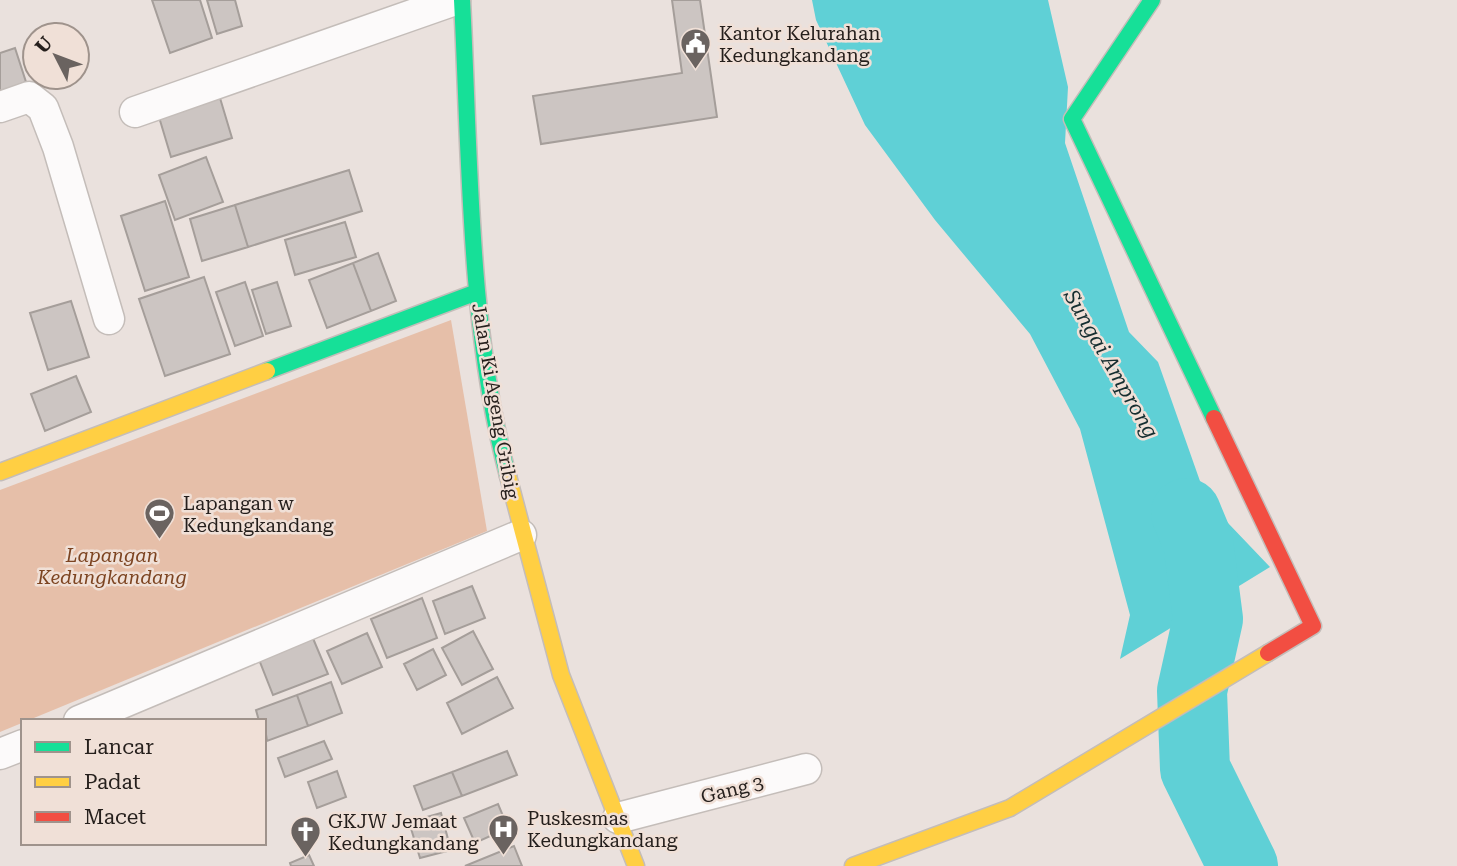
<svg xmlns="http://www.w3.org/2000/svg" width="1457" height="866" viewBox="0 0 1457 866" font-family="'Roboto Serif',serif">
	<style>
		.green { fill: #e6bfa9 }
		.water { fill: #5fd0d6 }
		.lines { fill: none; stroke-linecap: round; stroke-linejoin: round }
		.river { stroke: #5fd0d6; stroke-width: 70 }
		.building { fill: #ccc5c2; stroke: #a59e9a; stroke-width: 2 }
		.street-casing { stroke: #c4bdb9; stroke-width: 33 }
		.fast-casing { stroke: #c4bdb9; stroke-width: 19 }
		.slow-casing { stroke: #c4bdb9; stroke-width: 19 }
		.jam-casing { stroke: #c4bdb9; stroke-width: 19 }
		.street { stroke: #fcfafa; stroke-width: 30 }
		.fast { stroke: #16e098; stroke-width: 16 }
		.slow { stroke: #ffcf43; stroke-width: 16 }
		.jam { stroke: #f24e42; stroke-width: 16 }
		.labels { text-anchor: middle; stroke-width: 5; stroke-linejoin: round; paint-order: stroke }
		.poi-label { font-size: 19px; fill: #251f1c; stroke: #f0e0d7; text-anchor: start }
		.street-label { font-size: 19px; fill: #251f1c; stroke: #f0e0d7 }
		.park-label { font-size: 19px; font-style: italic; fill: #7d4421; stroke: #f0e0d7 }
		.water-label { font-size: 21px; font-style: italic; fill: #152e30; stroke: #f0e0d7 }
	</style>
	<rect width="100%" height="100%" fill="#eae1dd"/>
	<!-- green -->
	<path class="green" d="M 451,320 L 487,531 L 0,732 L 0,490 Z"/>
	<!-- water -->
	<path class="water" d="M 812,0 L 1048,0 L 1068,87 L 1065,143 L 1129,332 L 1158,362 L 1207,501 L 1270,567 L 1120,659 L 1130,615 L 1080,429 L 1030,334 L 935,220 L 865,125 L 816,20 Z"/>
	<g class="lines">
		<!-- river -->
		<path class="river" d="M 1186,513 L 1198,542 L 1208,619 L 1192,691 L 1195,769 L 1243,866"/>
	</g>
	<!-- building -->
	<path class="building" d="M 152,0 L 200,0 L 212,38 L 170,53 Z
		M 207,0 L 235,0 L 242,26 L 217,34 Z
		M 672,0 L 700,0 L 717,117 L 541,144 L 533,96 L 682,73 Z
		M 15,48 L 26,82 L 0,92 L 0,53 Z
		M 220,98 L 232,138 L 171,157 L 159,117 Z
		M 206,157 L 223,202 L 175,220 L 159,175 Z
		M 349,170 L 362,211 L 248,247 L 235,205 Z
		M 165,201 L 189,277 L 145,291 L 121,216 Z
		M 235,205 L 248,247 L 202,261 L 190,219 Z
		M 345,222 L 356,257 L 295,275 L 285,240 Z
		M 378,253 L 396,301 L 371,311 L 353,263 Z
		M 353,263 L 371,311 L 327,328 L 309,280 Z
		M 204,277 L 230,354 L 165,376 L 139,299 Z
		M 245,282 L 263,336 L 235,346 L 216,292 Z
		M 277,282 L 291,326 L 266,334 L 252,290 Z
		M 71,301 L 89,357 L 48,370 L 30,313 Z
		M 76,376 L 91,412 L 45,431 L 31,394 Z
		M 472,586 L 485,618 L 445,634 L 433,601 Z
		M 422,598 L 437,638 L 387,658 L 371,619 Z
		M 473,631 L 493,669 L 462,685 L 442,648 Z
		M 367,633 L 382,667 L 342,684 L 327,651 Z
		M 312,636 L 328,674 L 273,695 L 258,657 Z
		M 433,649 L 446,675 L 417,690 L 404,664 Z
		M 497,677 L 513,708 L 462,734 L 447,703 Z
		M 331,682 L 342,713 L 308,726 L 297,695 Z
		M 297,695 L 308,726 L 267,741 L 264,721 L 259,721 L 256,710 Z
		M 324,741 L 332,759 L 285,777 L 278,758 Z
		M 507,751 L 517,775 L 462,796 L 452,772 Z
		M 337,771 L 346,797 L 317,808 L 308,782 Z
		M 452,772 L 462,796 L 423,810 L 414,786 Z
		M 498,804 L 508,828 L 475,843 L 464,818 Z
		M 441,813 L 451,850 L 420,858 L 409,822 Z
		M 514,846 L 522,866 L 465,866 Z
		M 309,855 L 314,866 L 291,866 L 290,863 Z"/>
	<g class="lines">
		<defs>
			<path id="street" d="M 0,107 L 29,97 L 43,108 L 58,147 L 109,319
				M 135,112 L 455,0
				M 79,721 L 521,535
				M 0,754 L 23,745
				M 618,818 L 806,769"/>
			<path id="fast" d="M 462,0 C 470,153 468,328 508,476
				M 1152,0 L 1072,119 L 1214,418
				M 267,371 L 477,292"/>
			<path id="slow" d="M 0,472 L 267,371
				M 508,476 L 561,675 L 636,866
				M 853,866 L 1010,808 L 1268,653"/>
			<path id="jam" d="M 1214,418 L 1313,626 L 1268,653"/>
		</defs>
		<!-- street casing -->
		<use href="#street" class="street-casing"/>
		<!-- fast casing -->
		<use href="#fast" class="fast-casing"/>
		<!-- slow casing -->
		<use href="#slow" class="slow-casing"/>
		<!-- jam casing -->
		<use href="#jam" class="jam-casing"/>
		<!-- street -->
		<use href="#street" class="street"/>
		<!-- fast -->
		<use href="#fast" class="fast"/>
		<!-- slow -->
		<use href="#slow" class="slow"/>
		<!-- jam -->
		<use href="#jam" class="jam"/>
	</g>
	<!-- icons -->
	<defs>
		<symbol id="civic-pin" viewBox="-11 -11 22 30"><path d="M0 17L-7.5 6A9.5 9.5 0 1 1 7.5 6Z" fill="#6a6360" stroke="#f0e0d7"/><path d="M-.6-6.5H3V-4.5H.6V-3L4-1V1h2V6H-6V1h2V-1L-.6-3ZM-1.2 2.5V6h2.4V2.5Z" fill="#fff"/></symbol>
		<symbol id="stadium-pin" viewBox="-11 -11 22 30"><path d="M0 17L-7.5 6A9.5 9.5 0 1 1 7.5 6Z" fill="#6a6360" stroke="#f0e0d7"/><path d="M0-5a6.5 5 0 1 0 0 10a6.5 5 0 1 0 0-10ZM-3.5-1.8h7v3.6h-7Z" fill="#fff"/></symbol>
		<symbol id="hospital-pin" viewBox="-11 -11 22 30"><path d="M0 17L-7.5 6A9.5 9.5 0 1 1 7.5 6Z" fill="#6a6360" stroke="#f0e0d7"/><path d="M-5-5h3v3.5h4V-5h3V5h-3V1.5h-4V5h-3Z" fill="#fff"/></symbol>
		<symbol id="church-pin" viewBox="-11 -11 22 30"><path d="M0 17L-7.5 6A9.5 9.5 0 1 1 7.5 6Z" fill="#6a6360" stroke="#f0e0d7"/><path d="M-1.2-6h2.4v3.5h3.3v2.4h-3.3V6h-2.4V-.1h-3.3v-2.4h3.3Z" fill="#fff"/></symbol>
	</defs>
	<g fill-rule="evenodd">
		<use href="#civic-pin" x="678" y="26" width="35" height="47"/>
		<use href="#stadium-pin" x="142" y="496" width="35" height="47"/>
		<use href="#hospital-pin" x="486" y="812" width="35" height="47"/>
		<use href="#church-pin" x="288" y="814" width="35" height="47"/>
	</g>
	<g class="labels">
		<!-- poi labels -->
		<g class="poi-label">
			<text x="719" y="40">Kantor Kelurahan<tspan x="719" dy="22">Kedungkandang</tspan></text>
			<text x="183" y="510">Lapangan w<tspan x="183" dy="22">Kedungkandang</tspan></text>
			<text x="527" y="825">Puskesmas<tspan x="527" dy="22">Kedungkandang</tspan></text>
			<text x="328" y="828">GKJW Jemaat<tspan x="328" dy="22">Kedungkandang</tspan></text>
		</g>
		<!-- street labels -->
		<g class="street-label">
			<text transform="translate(496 401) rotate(80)" y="7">Jalan Ki Ageng Gribig</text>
			<text transform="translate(732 789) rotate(-14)" y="7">Gang 3</text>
		</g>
		<!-- park labels -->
		<g class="park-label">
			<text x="112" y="562">Lapangan<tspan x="112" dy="22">Kedungkandang</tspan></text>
		</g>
		<!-- water labels -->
		<g class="water-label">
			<text transform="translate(1111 364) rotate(60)" y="7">Sungai Amprong</text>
		</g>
	</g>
	<!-- legend -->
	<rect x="21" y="719" width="245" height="126" fill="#f0e0d7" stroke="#9f938c" stroke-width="2"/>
	<rect x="35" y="742" width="35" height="10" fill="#16e098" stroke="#9f938c" stroke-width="2"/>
	<text x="84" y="754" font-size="21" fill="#251f1c">Lancar</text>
	<rect x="35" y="777" width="35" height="10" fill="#ffcf43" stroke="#9f938c" stroke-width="2"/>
	<text x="84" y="789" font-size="21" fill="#251f1c">Padat</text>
	<rect x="35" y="812" width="35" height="10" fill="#f24e42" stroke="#9f938c" stroke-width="2"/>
	<text x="84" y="824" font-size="21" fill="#251f1c">Macet</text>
	<!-- north arrow -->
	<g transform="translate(56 56) rotate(312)"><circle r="33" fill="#f0e0d7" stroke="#9f938c" stroke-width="2"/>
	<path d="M0-5L12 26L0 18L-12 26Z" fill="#6a6360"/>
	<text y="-10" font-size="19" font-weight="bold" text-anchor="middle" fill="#251f1c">U</text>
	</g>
</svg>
